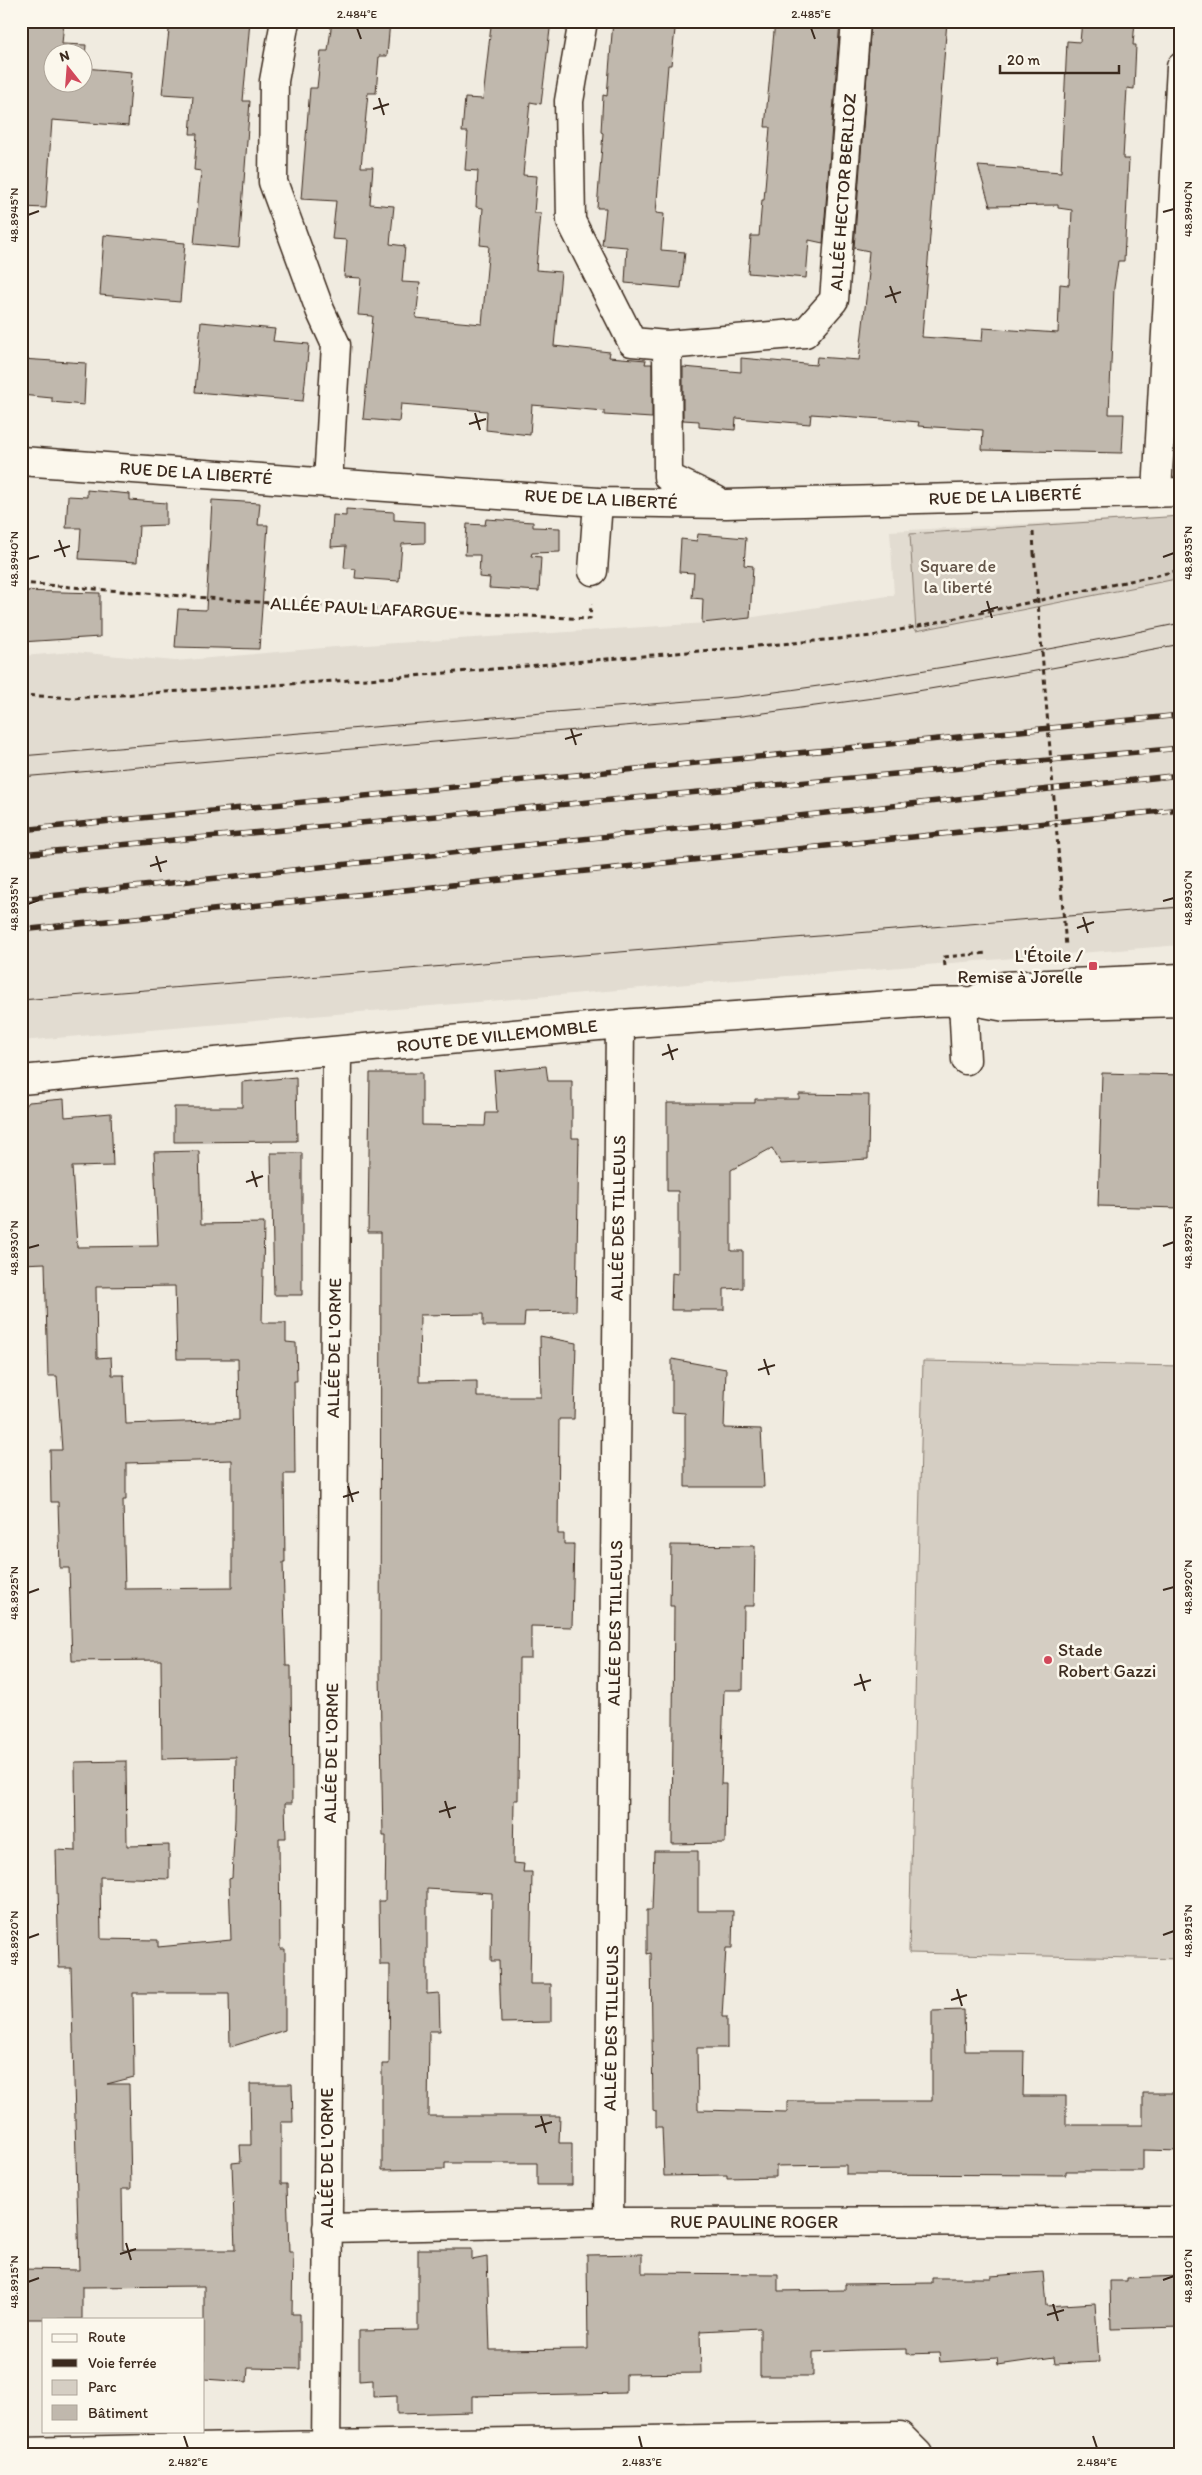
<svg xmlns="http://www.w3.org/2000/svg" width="1202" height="2475" viewBox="0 0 1202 2475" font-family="Itim,sans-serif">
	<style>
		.built { fill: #e2dcd1 }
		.green { fill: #d5cec3; stroke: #887c70 }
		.building { fill: #c0b8ad; stroke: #3b2a1e; fill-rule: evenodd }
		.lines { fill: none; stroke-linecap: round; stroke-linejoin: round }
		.minor-casing { stroke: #3b2a1e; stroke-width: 31 }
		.path { stroke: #3b2a1e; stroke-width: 3; stroke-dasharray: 5 4; stroke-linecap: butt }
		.minor { stroke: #fbf7ec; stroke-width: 28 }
		.tram { stroke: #3b2a1e; stroke-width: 1 }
		.rail-casing { stroke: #3b2a1e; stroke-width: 5.5 }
		.rail { stroke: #fbf7ec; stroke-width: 4; stroke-dasharray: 11; stroke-linecap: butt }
		.path-bridge { stroke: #3b2a1e; stroke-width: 3; stroke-dasharray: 5 4; stroke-linecap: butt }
		.ticks { fill: none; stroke: #3b2a1e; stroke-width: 2 }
		.poi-dot { fill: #d1495b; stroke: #fbf7ec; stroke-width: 2 }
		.labels { text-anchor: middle; stroke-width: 5; stroke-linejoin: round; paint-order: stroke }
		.street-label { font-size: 18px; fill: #3b2a1e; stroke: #fbf7ec }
		.park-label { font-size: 18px; fill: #625347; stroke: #fbf7ec }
		.poi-label { font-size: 18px; fill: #3b2a1e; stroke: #fbf7ec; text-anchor: end }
		.neatline { fill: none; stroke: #3b2a1e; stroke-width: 2 }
		.ticks-label { font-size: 12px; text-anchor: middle; fill: #3b2a1e }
	</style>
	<rect width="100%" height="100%" fill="#f0ebe0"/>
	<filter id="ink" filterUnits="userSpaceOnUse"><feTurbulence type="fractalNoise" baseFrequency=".02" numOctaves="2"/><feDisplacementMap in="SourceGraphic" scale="10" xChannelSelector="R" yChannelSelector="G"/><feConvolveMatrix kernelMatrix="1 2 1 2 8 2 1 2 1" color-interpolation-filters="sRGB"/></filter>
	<g filter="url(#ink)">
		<!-- built -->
		<path class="built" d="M 1181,516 L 1181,945 L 723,981 L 21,1041 L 21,656 L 74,652 L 175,661 L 335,647 L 722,622 L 894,595 L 890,531 Z"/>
		<!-- green -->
		<path class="green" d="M 1181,516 L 1181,578 L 916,631 L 910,534 Z
			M 923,1361 L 1181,1366 L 1181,1959 L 909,1953 Z"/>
		<!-- building -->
		<path class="building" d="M 21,21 L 64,21 L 62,44 L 86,45 L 84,68 L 132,72 L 128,126 L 52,120 L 46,208 L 21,207 ZM 52,52 L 82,52 L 82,82 L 52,82 Z
			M 170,21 L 250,21 L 243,101 L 250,101 L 239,248 L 194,244 L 201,171 L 194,170 L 197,134 L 190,134 L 193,96 L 162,94 Z
			M 332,21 L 390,21 L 387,56 L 379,56 L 376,93 L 368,93 L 361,167 L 373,167 L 370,204 L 394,206 L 390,244 L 405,246 L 402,282 L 420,283 L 416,318 L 482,324 L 489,246 L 480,245 L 483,208 L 476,207 L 478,171 L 465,170 L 468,132 L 462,132 L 465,98 L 483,99 L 491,26 L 500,26 L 500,21 L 551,21 L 541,104 L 530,102 L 523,175 L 537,176 L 534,213 L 541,213 L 536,270 L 561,272 L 554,346 L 610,352 L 609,357 L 646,360 L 645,364 L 652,364 L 652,418 L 604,415 L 604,411 L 532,405 L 530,435 L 486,430 L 487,411 L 401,404 L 399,422 L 363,419 L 373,316 L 358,315 L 361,278 L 344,277 L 347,240 L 332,239 L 336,201 L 301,199 L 310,88 L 317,88 L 321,51 L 328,51 Z
			M 613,21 L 676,21 L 671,65 L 668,65 L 656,213 L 664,214 L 661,250 L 685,252 L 681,288 L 625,283 L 627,247 L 602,245 L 606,208 L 597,208 L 603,133 L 601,132 L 603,95 L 607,96 Z
			M 775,21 L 840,21 L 823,243 L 809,240 L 806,278 L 748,273 L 751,236 L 759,236 L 762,200 L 764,200 L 770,127 L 765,127 Z
			M 871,21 L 947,21 L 922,337 L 982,341 L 983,328 L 1058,333 L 1060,284 L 1069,285 L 1072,210 L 1058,208 L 1058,205 L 990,206 L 978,166 L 1061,172 L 1067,41 L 1080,42 L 1082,21 L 1135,21 L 1133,45 L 1136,45 L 1134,89 L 1127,88 L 1123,159 L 1129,159 L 1124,261 L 1118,261 L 1114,288 L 1109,414 L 1124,414 L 1122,453 L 982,450 L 983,430 L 918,426 L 919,422 L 883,419 L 811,414 L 810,424 L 736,418 L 735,430 L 699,427 L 699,421 L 683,420 L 683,367 L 741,372 L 741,358 L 816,365 L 817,357 L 859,360 L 869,273 L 867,273 L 869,251 L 854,248 Z
			M 104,235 L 185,243 L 180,302 L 100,295 Z
			M 201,322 L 275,329 L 273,341 L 309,344 L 303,401 L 195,392 Z
			M 21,359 L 86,363 L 84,405 L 52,402 L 52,398 L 21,395 Z
			M 87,490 L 130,494 L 130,500 L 166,503 L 166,525 L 139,526 L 137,562 L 79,559 L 81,528 L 66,528 L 68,496 L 87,497 Z
			M 212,500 L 260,503 L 258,525 L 268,525 L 259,649 L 175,647 L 178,609 L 206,610 Z
			M 346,509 L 394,512 L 394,520 L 425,522 L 425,543 L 402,544 L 399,581 L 355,578 L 356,569 L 344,568 L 346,546 L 331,547 L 333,515 L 346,516 Z
			M 486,519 L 533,522 L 533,527 L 560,528 L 560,552 L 532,553 L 531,556 L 541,557 L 539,591 L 489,588 L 490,578 L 479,577 L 480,555 L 465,555 L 467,524 L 485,525 Z
			M 698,534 L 746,538 L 744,565 L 753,566 L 750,618 L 702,623 L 703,599 L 692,598 L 694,573 L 679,572 L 681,539 L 697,541 Z
			M 21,591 L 100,593 L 100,637 L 21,642 Z
			M 546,1066 L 548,1081 L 572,1081 L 572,1138 L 579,1138 L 576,1311 L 525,1312 L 524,1326 L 483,1326 L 483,1314 L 420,1315 L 419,1382 L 477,1381 L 477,1397 L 541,1397 L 540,1336 L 576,1343 L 574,1419 L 559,1419 L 558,1534 L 564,1534 L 564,1544 L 574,1544 L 572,1627 L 531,1626 L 531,1658 L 519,1658 L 518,1800 L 514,1800 L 513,1863 L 524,1864 L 523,1872 L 532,1872 L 530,1984 L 551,1984 L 551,2022 L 501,2023 L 499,1961 L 491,1961 L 492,1893 L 427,1889 L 427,1994 L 439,1993 L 440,2031 L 429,2031 L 428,2116 L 560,2116 L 559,2143 L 572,2143 L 572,2185 L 537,2185 L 537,2163 L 445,2163 L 445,2169 L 382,2170 L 382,2064 L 389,2064 L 390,1965 L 380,1965 L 379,1901 L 385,1901 L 386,1836 L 383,1836 L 380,1675 L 381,1232 L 368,1232 L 370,1073 L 422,1073 L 422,1125 L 485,1126 L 486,1113 L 497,1113 L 494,1071 Z
			M 1102,1073 L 1181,1075 L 1181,1208 L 1098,1206 Z
			M 296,1077 L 297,1141 L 174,1142 L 174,1107 L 242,1107 L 242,1082 Z
			M 799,1094 L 869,1095 L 868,1159 L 781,1164 L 772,1148 L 731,1170 L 731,1251 L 743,1251 L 743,1288 L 724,1289 L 724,1310 L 671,1310 L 672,1273 L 678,1274 L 678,1191 L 667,1191 L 667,1103 L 755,1103 L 755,1099 L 799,1099 Z
			M 64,1099 L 65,1117 L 111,1113 L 113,1166 L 72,1167 L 77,1247 L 158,1246 L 154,1152 L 199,1151 L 201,1224 L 264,1223 L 262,1323 L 286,1323 L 286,1342 L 296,1343 L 297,1381 L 294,1381 L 295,1474 L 284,1474 L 285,1562 L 283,1562 L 286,1666 L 291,1666 L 292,1803 L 285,1803 L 286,1838 L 279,1838 L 280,1949 L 285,1949 L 285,2030 L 230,2047 L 229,1993 L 133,1993 L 134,2077 L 107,2084 L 129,2084 L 131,2189 L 122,2189 L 123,2250 L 235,2250 L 232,2163 L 241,2162 L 240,2145 L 251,2145 L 250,2084 L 292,2084 L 293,2122 L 281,2122 L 281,2184 L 287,2184 L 289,2252 L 293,2252 L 292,2314 L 300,2314 L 300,2369 L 248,2368 L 247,2382 L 204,2379 L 204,2286 L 82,2287 L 82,2319 L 21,2319 L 21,2269 L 79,2270 L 71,1968 L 59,1968 L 56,1850 L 76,1851 L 75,1762 L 126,1761 L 127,1846 L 169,1845 L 169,1879 L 100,1877 L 101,1939 L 158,1940 L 158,1947 L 231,1940 L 229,1879 L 232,1878 L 235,1819 L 236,1757 L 162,1759 L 161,1660 L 72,1661 L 69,1568 L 60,1568 L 58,1502 L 51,1502 L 50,1450 L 62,1450 L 57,1376 L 48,1376 L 45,1263 L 21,1264 L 21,1112 L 29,1102 ZM 175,1286 L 177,1359 L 238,1359 L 239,1420 L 126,1424 L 124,1375 L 112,1375 L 111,1357 L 97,1358 L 96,1287 ZM 232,1460 L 232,1588 L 125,1589 L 123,1500 L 126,1500 L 126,1463 Z
			M 271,1153 L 302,1153 L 302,1295 L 274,1295 Z
			M 672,1359 L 726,1369 L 724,1428 L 761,1429 L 764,1487 L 685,1487 L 685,1413 L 672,1412 Z
			M 671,1545 L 755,1546 L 754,1606 L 744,1606 L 743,1690 L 724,1690 L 721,1784 L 726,1784 L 725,1843 L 672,1844 L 674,1606 L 670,1606 Z
			M 654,1851 L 698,1851 L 698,1911 L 733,1911 L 732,1948 L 726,1948 L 722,2017 L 727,2017 L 727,2048 L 697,2048 L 698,2110 L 787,2112 L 787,2101 L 932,2101 L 932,2011 L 964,2010 L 965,2051 L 1024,2051 L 1023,2096 L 1066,2096 L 1066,2125 L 1143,2125 L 1143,2093 L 1181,2093 L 1181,2151 L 1143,2150 L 1143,2171 L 1066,2171 L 1066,2175 L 846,2174 L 846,2165 L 776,2166 L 776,2177 L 727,2178 L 727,2175 L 664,2176 L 662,2127 L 656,2127 L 656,2111 L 653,2110 L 651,1953 L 647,1954 L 647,1910 L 652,1910 Z
			M 418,2249 L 472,2249 L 472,2260 L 487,2257 L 490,2350 L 588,2349 L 587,2255 L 642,2254 L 642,2273 L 778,2274 L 778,2291 L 845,2290 L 845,2284 L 932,2283 L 932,2278 L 991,2278 L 991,2276 L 1043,2272 L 1046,2306 L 1095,2303 L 1099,2362 L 1055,2364 L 1054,2357 L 998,2365 L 997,2358 L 940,2362 L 939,2353 L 907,2354 L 907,2349 L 858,2350 L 813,2352 L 813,2376 L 760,2376 L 760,2328 L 700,2331 L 701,2373 L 626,2374 L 626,2393 L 472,2396 L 472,2412 L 397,2414 L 397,2396 L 373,2397 L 373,2380 L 359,2381 L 359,2331 L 418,2330 Z
			M 1181,2276 L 1181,2327 L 1111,2329 L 1110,2281 L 1127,2281 L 1127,2278 Z"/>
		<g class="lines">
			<defs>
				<path id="minor" d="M 285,21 L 274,81 L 273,182 L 320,310 L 336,345 L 328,482
					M 583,21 L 569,101 L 571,221 L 632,342 L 667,345 L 805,333 L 834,300 L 856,21
					M 667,345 L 668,477 L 716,500
					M 21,461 L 598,502 L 726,504 L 1181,492
					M 1157,492 L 1181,67
					M 593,571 L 598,502
					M 963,1001 L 966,1060
					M 973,1001 L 1004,986 L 1181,978
					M 21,1080 L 620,1024 L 933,1002 L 973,1001 L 1005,1007 L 1181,1002
					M 609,2222 L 620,1024
					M 327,2228 L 609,2222 L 1181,2221
					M 21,2452 L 325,2445 L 900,2436 L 918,2454
					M 326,2454 L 337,1052"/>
			</defs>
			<!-- minor casing -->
			<use href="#minor" class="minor-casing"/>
			<!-- path -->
			<path class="path" d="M 1033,532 L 1034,553
				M 21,583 L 295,605 L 590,619 L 591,604
				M 21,695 L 73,698 L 412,676 L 872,636 L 1181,570
				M 945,966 L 944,957 L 988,953"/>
			<!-- minor -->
			<use href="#minor" class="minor"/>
			<!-- tram -->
			<path class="tram" d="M 21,756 L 737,697 C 886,678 1034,654 1181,623
				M 21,777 L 742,716 L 888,696 L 1030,672 L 1181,644
				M 21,1000 L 1181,907"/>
			<defs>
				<path id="rail" d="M 21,830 L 1181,715
					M 21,854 L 1181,748
					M 21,899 L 1181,775
					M 21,930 L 1181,809"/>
			</defs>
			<!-- rail casing -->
			<use href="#rail" class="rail-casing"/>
			<!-- rail -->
			<use href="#rail" class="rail"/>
			<!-- path-bridge -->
			<path class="path-bridge" d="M 1034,553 L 1066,947"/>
		</g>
	</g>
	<!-- ticks -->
	<path class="ticks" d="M 357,28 L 361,39M 811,28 L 815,39M 379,98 L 384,115M 373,109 L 389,104M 1163,212 L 1174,209M 28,215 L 39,211M 890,286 L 896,303M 885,297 L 901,292M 475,413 L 480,430M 469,424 L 486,419M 59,540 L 65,557M 54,551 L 70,546M 1163,557 L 1174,553M 28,559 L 39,556M 987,601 L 992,618M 981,612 L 998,607M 571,729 L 576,745M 565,739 L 582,734M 156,856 L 161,872M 150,866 L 167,861M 1163,901 L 1174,898M 28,904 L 39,900M 1083,917 L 1088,933M 1077,928 L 1094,922M 668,1044 L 673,1060M 662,1055 L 678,1049M 252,1171 L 257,1187M 246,1182 L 263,1176M 1163,1246 L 1174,1242M 28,1248 L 39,1245M 764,1359 L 769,1375M 758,1370 L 775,1365M 348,1486 L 353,1502M 343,1497 L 359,1492M 1163,1590 L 1174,1587M 28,1593 L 39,1589M 860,1674 L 865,1691M 854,1685 L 871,1680M 445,1801 L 450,1818M 439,1812 L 456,1807M 1163,1935 L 1174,1931M 28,1938 L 39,1934M 957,1989 L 962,2006M 951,2000 L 967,1995M 541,2116 L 546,2133M 535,2127 L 552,2122M 126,2243 L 131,2260M 120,2254 L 136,2249M 1163,2280 L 1174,2276M 28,2282 L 39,2278M 1053,2304 L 1058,2321M 1047,2315 L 1064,2310M 184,2436 L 188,2448M 639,2436 L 642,2448M 1093,2436 L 1097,2448"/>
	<!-- markers -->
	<g class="poi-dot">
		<rect x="1088" y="961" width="10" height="10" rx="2.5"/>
		<circle cx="1048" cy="1660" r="5"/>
	</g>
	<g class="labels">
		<!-- street labels -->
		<g class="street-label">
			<text transform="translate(843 192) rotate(-86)" y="6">ALLÉE HECTOR BERLIOZ</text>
			<text transform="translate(196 473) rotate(4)" y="6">RUE DE LA LIBERTÉ</text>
			<text transform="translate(1005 496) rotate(-2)" y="6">RUE DE LA LIBERTÉ</text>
			<text transform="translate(601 499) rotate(3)" y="6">RUE DE LA LIBERTÉ</text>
			<text transform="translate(364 608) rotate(3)" y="6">ALLÉE PAUL LAFARGUE</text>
			<text transform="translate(497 1036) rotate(-6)" y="6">ROUTE DE VILLEMOMBLE</text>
			<text transform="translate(618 1218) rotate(-89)" y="6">ALLÉE DES TILLEULS</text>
			<text transform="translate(334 1348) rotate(-89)" y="6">ALLÉE DE L'ORME</text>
			<text transform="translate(615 1623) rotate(-89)" y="6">ALLÉE DES TILLEULS</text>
			<text transform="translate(331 1753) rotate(-89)" y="6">ALLÉE DE L'ORME</text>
			<text transform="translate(611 2028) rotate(-89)" y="6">ALLÉE DES TILLEULS</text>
			<text transform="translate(327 2158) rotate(-90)" y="6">ALLÉE DE L'ORME</text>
			<text x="754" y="2228">RUE PAULINE ROGER</text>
		</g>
		<!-- park labels -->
		<g class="park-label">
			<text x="958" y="572">Square de<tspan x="958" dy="21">la liberté</tspan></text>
		</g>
		<!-- poi labels -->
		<g class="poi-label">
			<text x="1083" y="962">L'Étoile /<tspan x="1083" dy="21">Remise à Jorelle</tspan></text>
			<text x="1058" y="1656" text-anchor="start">Stade<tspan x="1058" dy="21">Robert Gazzi</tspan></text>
		</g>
	</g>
	<!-- margin -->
	<rect width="1202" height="2475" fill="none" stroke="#fbf7ec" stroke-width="55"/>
	<!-- legend -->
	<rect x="42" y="2318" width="162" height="115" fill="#fbf7ec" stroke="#aea59a"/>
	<rect x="52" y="2334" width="25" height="8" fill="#fbf7ec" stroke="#aea59a"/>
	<text x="88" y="2342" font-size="15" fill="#3b2a1e">Route</text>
	<rect x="52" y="2359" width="25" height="8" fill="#3b2a1e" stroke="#aea59a"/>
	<text x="88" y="2368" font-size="15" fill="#3b2a1e">Voie ferrée</text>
	<rect x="52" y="2380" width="25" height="15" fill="#d5cec3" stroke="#aea59a"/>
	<text x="88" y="2392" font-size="15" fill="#3b2a1e">Parc</text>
	<rect x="52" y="2405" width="25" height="15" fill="#c0b8ad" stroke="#aea59a"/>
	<text x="88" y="2418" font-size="15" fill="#3b2a1e">Bâtiment</text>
	<!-- north arrow -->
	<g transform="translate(68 68) rotate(343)"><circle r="24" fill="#fbf7ec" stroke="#aea59a"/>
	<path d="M0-4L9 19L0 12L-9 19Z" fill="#d1495b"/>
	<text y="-8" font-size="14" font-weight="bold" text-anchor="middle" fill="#3b2a1e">N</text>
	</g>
	<!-- scale -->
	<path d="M1000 65v8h119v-8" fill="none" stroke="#3b2a1e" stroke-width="2.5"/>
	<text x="1007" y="65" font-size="15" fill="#3b2a1e" stroke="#fbf7ec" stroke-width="4" paint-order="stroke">20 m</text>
	<rect x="28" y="28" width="1146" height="2420" class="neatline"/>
	<g class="ticks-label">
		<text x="357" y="18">2.484°E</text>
		<text x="811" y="18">2.485°E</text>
		<text transform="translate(1188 209) rotate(-90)" y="4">48.8940°N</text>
		<text transform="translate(14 215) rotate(-90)" y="4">48.8945°N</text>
		<text transform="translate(1188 553) rotate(-90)" y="4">48.8935°N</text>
		<text transform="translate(14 559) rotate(-90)" y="4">48.8940°N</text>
		<text transform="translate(1188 898) rotate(-90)" y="4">48.8930°N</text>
		<text transform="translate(14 904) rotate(-90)" y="4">48.8935°N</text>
		<text transform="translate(1188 1242) rotate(-90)" y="4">48.8925°N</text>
		<text transform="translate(14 1248) rotate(-90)" y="4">48.8930°N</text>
		<text transform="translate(1188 1587) rotate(-90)" y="4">48.8920°N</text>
		<text transform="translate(14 1593) rotate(-90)" y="4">48.8925°N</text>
		<text transform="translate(1188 1931) rotate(-90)" y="4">48.8915°N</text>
		<text transform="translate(14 1938) rotate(-90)" y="4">48.8920°N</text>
		<text transform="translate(1188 2276) rotate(-90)" y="4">48.8910°N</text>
		<text transform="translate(14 2282) rotate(-90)" y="4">48.8915°N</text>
		<text x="188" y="2466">2.482°E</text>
		<text x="642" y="2466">2.483°E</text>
		<text x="1097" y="2466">2.484°E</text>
	</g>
</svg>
